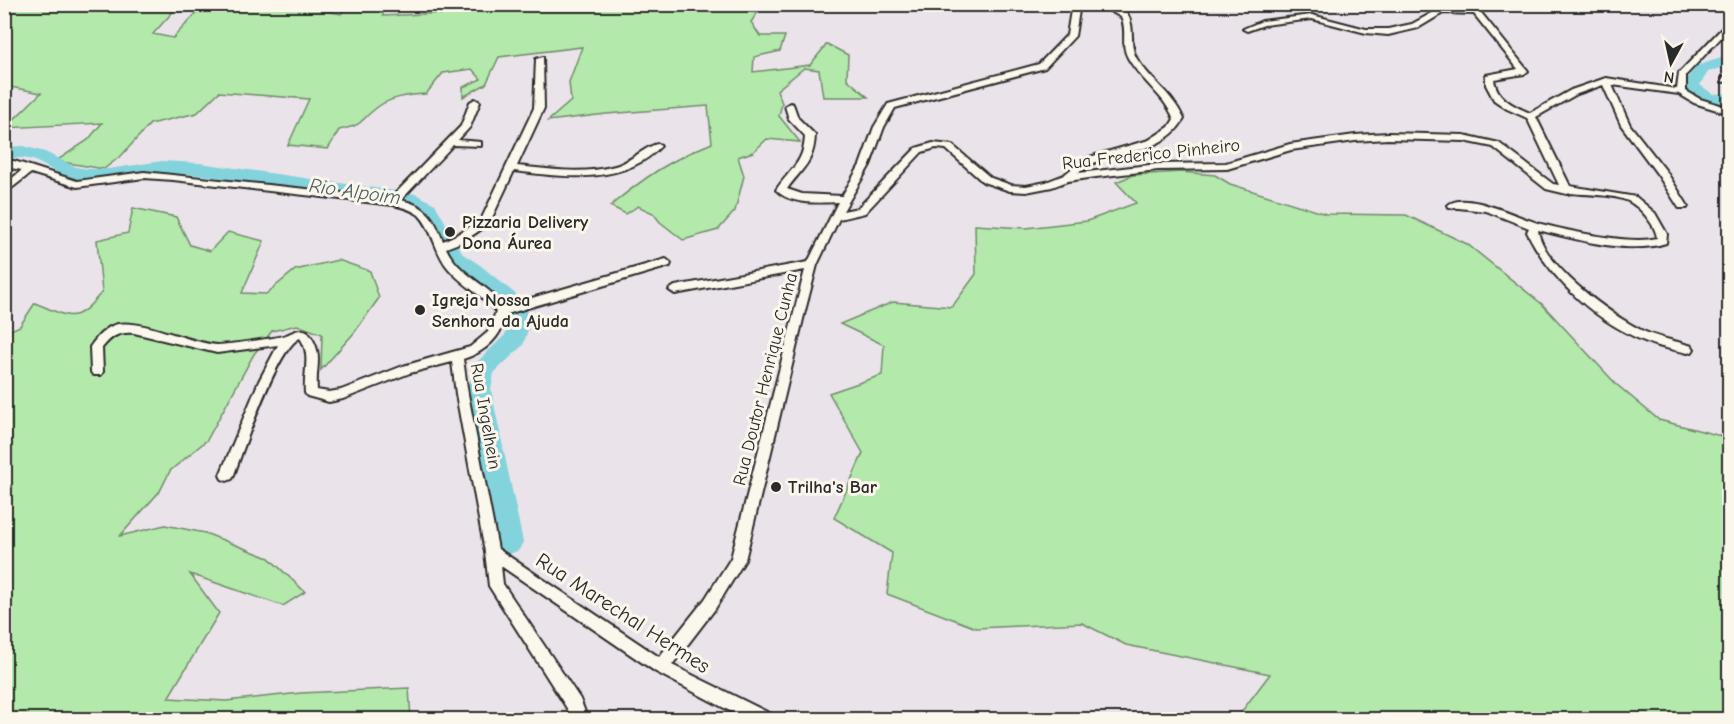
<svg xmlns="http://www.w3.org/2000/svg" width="1734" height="724" viewBox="0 0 1734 724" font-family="'Comic Neue',sans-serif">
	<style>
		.green { fill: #b3e9ab; stroke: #6f8a6b; stroke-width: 1.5 }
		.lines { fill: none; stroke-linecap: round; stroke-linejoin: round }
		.river { fill: #83d3dd; fill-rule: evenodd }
		.street-casing { stroke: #2b2b2b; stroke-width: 4 }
		.street { fill: #fbf7ec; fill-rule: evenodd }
		.poi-dot { fill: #2b2b2b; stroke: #fbf7ec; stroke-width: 2 }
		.labels { text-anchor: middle; stroke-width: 6; stroke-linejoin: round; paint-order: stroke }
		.street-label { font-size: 18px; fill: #2b2b2b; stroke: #fbf7ec }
		.poi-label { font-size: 18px; font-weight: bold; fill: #2b2b2b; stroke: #fbf7ec; text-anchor: start }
		.water-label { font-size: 20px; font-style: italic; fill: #455d60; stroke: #fbf7ec }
		.near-street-label { font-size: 21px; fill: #2b2b2b; stroke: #fbf7ec }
	</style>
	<rect width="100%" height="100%" fill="#ebe3ea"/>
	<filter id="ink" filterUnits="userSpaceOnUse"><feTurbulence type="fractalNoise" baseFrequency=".0167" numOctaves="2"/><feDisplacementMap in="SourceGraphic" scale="12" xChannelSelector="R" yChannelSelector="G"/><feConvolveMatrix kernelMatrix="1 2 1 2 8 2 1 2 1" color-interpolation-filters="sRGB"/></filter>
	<g filter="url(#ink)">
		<!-- green -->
		<path class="green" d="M 5,4 L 179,5 L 153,34 L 173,38 L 204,5 L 298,5 L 341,14 L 348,5 L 383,5 L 383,16 L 444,13 L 452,4 L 757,5 L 758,12 L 751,22 L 760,36 L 785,36 L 780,51 L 754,57 L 753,72 L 810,65 L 827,44 L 848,55 L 847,79 L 868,97 L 823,97 L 819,70 L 804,68 L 777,90 L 782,103 L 779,116 L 800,142 L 767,139 L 753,152 L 738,157 L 744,176 L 735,211 L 718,230 L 683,240 L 660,222 L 653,213 L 638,206 L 626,214 L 610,206 C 645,177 670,160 712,143 L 708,106 L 606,114 L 548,121 L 571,101 L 569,82 L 582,47 L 499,57 L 486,84 L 463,97 L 463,87 L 481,79 L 472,69 L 443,73 L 426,94 C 409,95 389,97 375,109 C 357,123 366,124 339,130 L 328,149 L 288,145 L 309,99 L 219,92 L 197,113 L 150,124 L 122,155 L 104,169 L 56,161 L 88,140 L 102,123 L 5,128 L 41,93 L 5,86 Z
			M 1181,172 L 1215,175 L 1230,184 L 1326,214 L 1406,215 L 1467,244 L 1542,304 L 1616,384 L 1659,420 L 1729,438 L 1729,719 L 1231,719 L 1239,715 L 1270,674 L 1126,645 L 1082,623 L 976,628 L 887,594 L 892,553 L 834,518 L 863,453 L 829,393 L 882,375 L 884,345 L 840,324 L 893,302 L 952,307 L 976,274 L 975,225 L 1026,228 L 1087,221 L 1136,203 L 1116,182 L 1133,175 Z
			M 133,208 L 176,217 L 190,245 L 210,251 L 228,232 L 264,241 L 242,293 L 266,294 L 295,270 L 338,260 L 370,271 L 379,298 L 354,333 L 321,370 L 322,334 L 297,325 L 272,331 L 254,354 L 207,440 L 170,471 L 160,491 L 120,536 L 165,525 L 205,533 L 269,558 L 305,592 L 283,606 L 190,574 L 219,613 L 168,698 L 226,701 L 301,693 L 409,688 L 411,719 L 5,719 L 4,333 L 20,326 L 35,303 C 72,318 74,325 102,292 L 97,240 L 128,233 Z"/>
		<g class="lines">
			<!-- river -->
			<path class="river" d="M 1730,55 L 1730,65 L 1708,72 L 1700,85 L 1713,94 L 1730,93 L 1730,103 C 1710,107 1694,101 1683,85 L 1696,66 Z
				M 23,146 L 45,152 L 76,167 L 88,169 L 108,169 L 162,161 L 200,163 L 416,194 L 435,204 L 463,254 L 480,265 L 518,296 L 532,318 L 523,345 L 494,373 L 491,390 L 523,542 L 519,550 L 510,554 L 501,550 L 497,542 L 467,390 L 476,363 L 505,335 L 510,318 L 502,306 L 466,275 L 448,264 L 420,212 L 411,205 L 200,175 L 162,173 L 108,181 L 88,181 L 64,176 L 33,160 L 23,158 L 4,158 L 4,147 Z"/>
			<defs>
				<path id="street" d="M 1072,4 L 1080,4 L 1075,36 L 1045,68 L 895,108 L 884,127 L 870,165 L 843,211 L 858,208 L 916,148 L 933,143 L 952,145 L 991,178 L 1011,185 L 1026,186 L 1046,182 L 1064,175 L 1082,160 L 1096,155 L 1149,140 L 1169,127 L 1174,119 C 1164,95 1141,81 1128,58 C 1120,44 1128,31 1121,17 L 1097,4 L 1108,4 L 1127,13 C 1136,29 1128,44 1137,59 C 1151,81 1173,94 1184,119 C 1160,160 1111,145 1078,173 L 1158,164 L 1226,163 L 1290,144 L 1355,135 L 1388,133 L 1464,135 L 1499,143 L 1553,184 L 1559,185 L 1527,118 L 1507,109 L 1494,100 L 1486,85 L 1486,75 L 1518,69 L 1474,14 L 1443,13 L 1418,28 L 1388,35 L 1366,33 L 1312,19 L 1264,25 L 1247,31 L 1243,29 L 1262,21 L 1312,15 L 1366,29 L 1388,29 L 1412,24 L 1441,8 L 1469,9 L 1468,4 L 1474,4 L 1528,71 L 1524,74 L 1494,79 C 1496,98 1514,106 1530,113 L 1571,90 L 1606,78 L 1677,89 L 1679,73 L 1730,20 L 1730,28 L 1686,75 L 1686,91 L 1700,99 L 1730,108 L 1730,114 L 1694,103 L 1679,94 L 1612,85 L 1630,125 L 1666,171 L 1688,206 L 1687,208 L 1679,208 L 1658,175 L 1621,125 L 1603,85 L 1577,94 L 1536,117 L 1570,186 L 1636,197 L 1655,213 L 1667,234 L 1666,243 C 1629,255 1575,239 1538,230 C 1543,266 1612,316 1643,331 C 1659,338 1676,341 1692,346 L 1694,349 L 1692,352 L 1688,353 C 1676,350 1664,348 1652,344 C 1599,325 1552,282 1527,232 L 1529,228 L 1486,211 L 1449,207 L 1448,205 C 1466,190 1520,219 1541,224 C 1568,231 1631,245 1657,238 C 1656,225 1640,207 1628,201 C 1612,194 1589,195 1571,193 L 1567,194 L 1546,189 L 1493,147 L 1464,141 L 1388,139 L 1355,141 L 1291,150 L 1227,169 L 1158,170 L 1096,177 L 1068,181 L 1052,187 L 1026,192 L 1010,191 L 983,182 L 946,149 L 936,148 L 922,152 L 865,213 L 839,219 L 817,265 L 805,311 L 745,560 L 715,609 L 672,665 L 771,714 L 773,720 L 747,720 L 656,672 L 501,566 L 503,584 L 580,699 L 588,720 L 572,720 L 568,710 L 489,586 L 485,552 L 456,394 L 452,362 L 410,373 L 343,399 L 329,402 L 307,396 L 305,393 C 303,374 312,355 300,338 C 278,346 243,450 234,475 L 232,479 L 227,481 L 222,479 L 220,475 L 259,381 L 278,345 L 217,353 L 134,333 C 118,332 112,336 102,348 L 103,372 L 101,375 L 93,375 L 91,372 L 90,347 C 96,338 106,326 118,324 C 145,320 189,343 217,345 C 225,345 279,338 286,335 C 294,332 298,328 307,331 C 325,354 315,364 317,390 L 329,392 L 341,390 L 403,366 L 470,347 L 488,332 L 496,312 C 482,294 462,285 448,268 C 435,253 433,229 419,215 C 411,209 402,207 393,205 L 173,180 L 144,178 L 77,187 L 31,173 L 4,194 L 4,185 L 22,170 L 4,167 L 4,161 L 14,161 L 77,181 L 144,172 L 391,198 L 461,126 L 470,102 L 475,99 L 480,102 L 470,127 L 458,140 L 481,142 L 481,146 L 453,145 L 401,200 C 427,206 434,217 443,241 L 456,235 L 481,220 L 534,108 L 536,59 L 543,57 L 544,108 L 517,166 C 548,169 583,175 615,166 C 629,163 650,143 659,144 L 661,146 C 624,186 563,177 514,171 L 489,224 L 464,241 L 446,248 C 458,274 487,284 504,306 L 666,259 L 671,263 L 670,266 L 507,314 C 501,337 486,352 463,359 L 468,394 L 498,549 L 659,657 L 705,599 L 731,558 L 805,270 L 675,294 L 669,290 L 675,286 L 808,262 L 838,202 C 819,203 790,205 776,190 C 790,169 804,163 805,136 L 789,119 L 785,106 L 790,103 L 793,104 L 798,118 L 815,135 C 814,163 802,168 787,189 L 802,194 L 842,196 L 860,165 L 874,127 L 888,104 L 1039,64 L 1067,35 Z
					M 1389,4 L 1411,4 L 1398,9 Z
					M 1730,74 L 1730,81 L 1722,82 L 1722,78 Z"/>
			</defs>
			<!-- street casing -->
			<use href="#street" class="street-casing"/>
			<!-- street -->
			<use href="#street" class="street"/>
		</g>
	</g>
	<!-- markers -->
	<g class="poi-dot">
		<circle cx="450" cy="232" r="6"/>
		<circle cx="420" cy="310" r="6"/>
		<circle cx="776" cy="487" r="6"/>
	</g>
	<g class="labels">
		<!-- street labels -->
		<g class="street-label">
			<text transform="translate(1151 154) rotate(-6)" y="6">Rua Frederico Pinheiro</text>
			<text transform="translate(765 379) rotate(-76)" y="6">Rua Doutor Henrique Cunha</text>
			<text transform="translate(486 416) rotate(80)" y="6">Rua Ingelhein</text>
		</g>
		<!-- poi labels -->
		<g class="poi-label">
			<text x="462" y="228">Pizzaria Delivery<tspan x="462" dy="21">Dona Áurea</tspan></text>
			<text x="432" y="306">Igreja Nossa<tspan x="432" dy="21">Senhora da Ajuda</tspan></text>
			<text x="788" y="493">Trilha's Bar</text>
		</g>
		<!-- water labels -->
		<g class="water-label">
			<text transform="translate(355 191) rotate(8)" y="7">Rio Alpoim</text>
		</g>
		<!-- near-street labels -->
		<g class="near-street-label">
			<text transform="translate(623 613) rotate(33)" y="7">Rua Marechal Hermes</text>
		</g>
	</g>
	<!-- margin -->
	<rect width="1734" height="724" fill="none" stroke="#fbf7ec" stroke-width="24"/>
	<rect x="12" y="12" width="1710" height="700" fill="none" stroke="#2b2b2b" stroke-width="2" filter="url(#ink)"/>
	<!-- north arrow -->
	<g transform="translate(1671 63) rotate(188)" stroke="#fbf7ec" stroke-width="4.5" paint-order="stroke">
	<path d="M0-4.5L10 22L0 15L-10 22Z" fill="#2b2b2b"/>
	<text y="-9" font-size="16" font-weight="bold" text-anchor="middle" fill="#2b2b2b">N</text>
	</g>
</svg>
